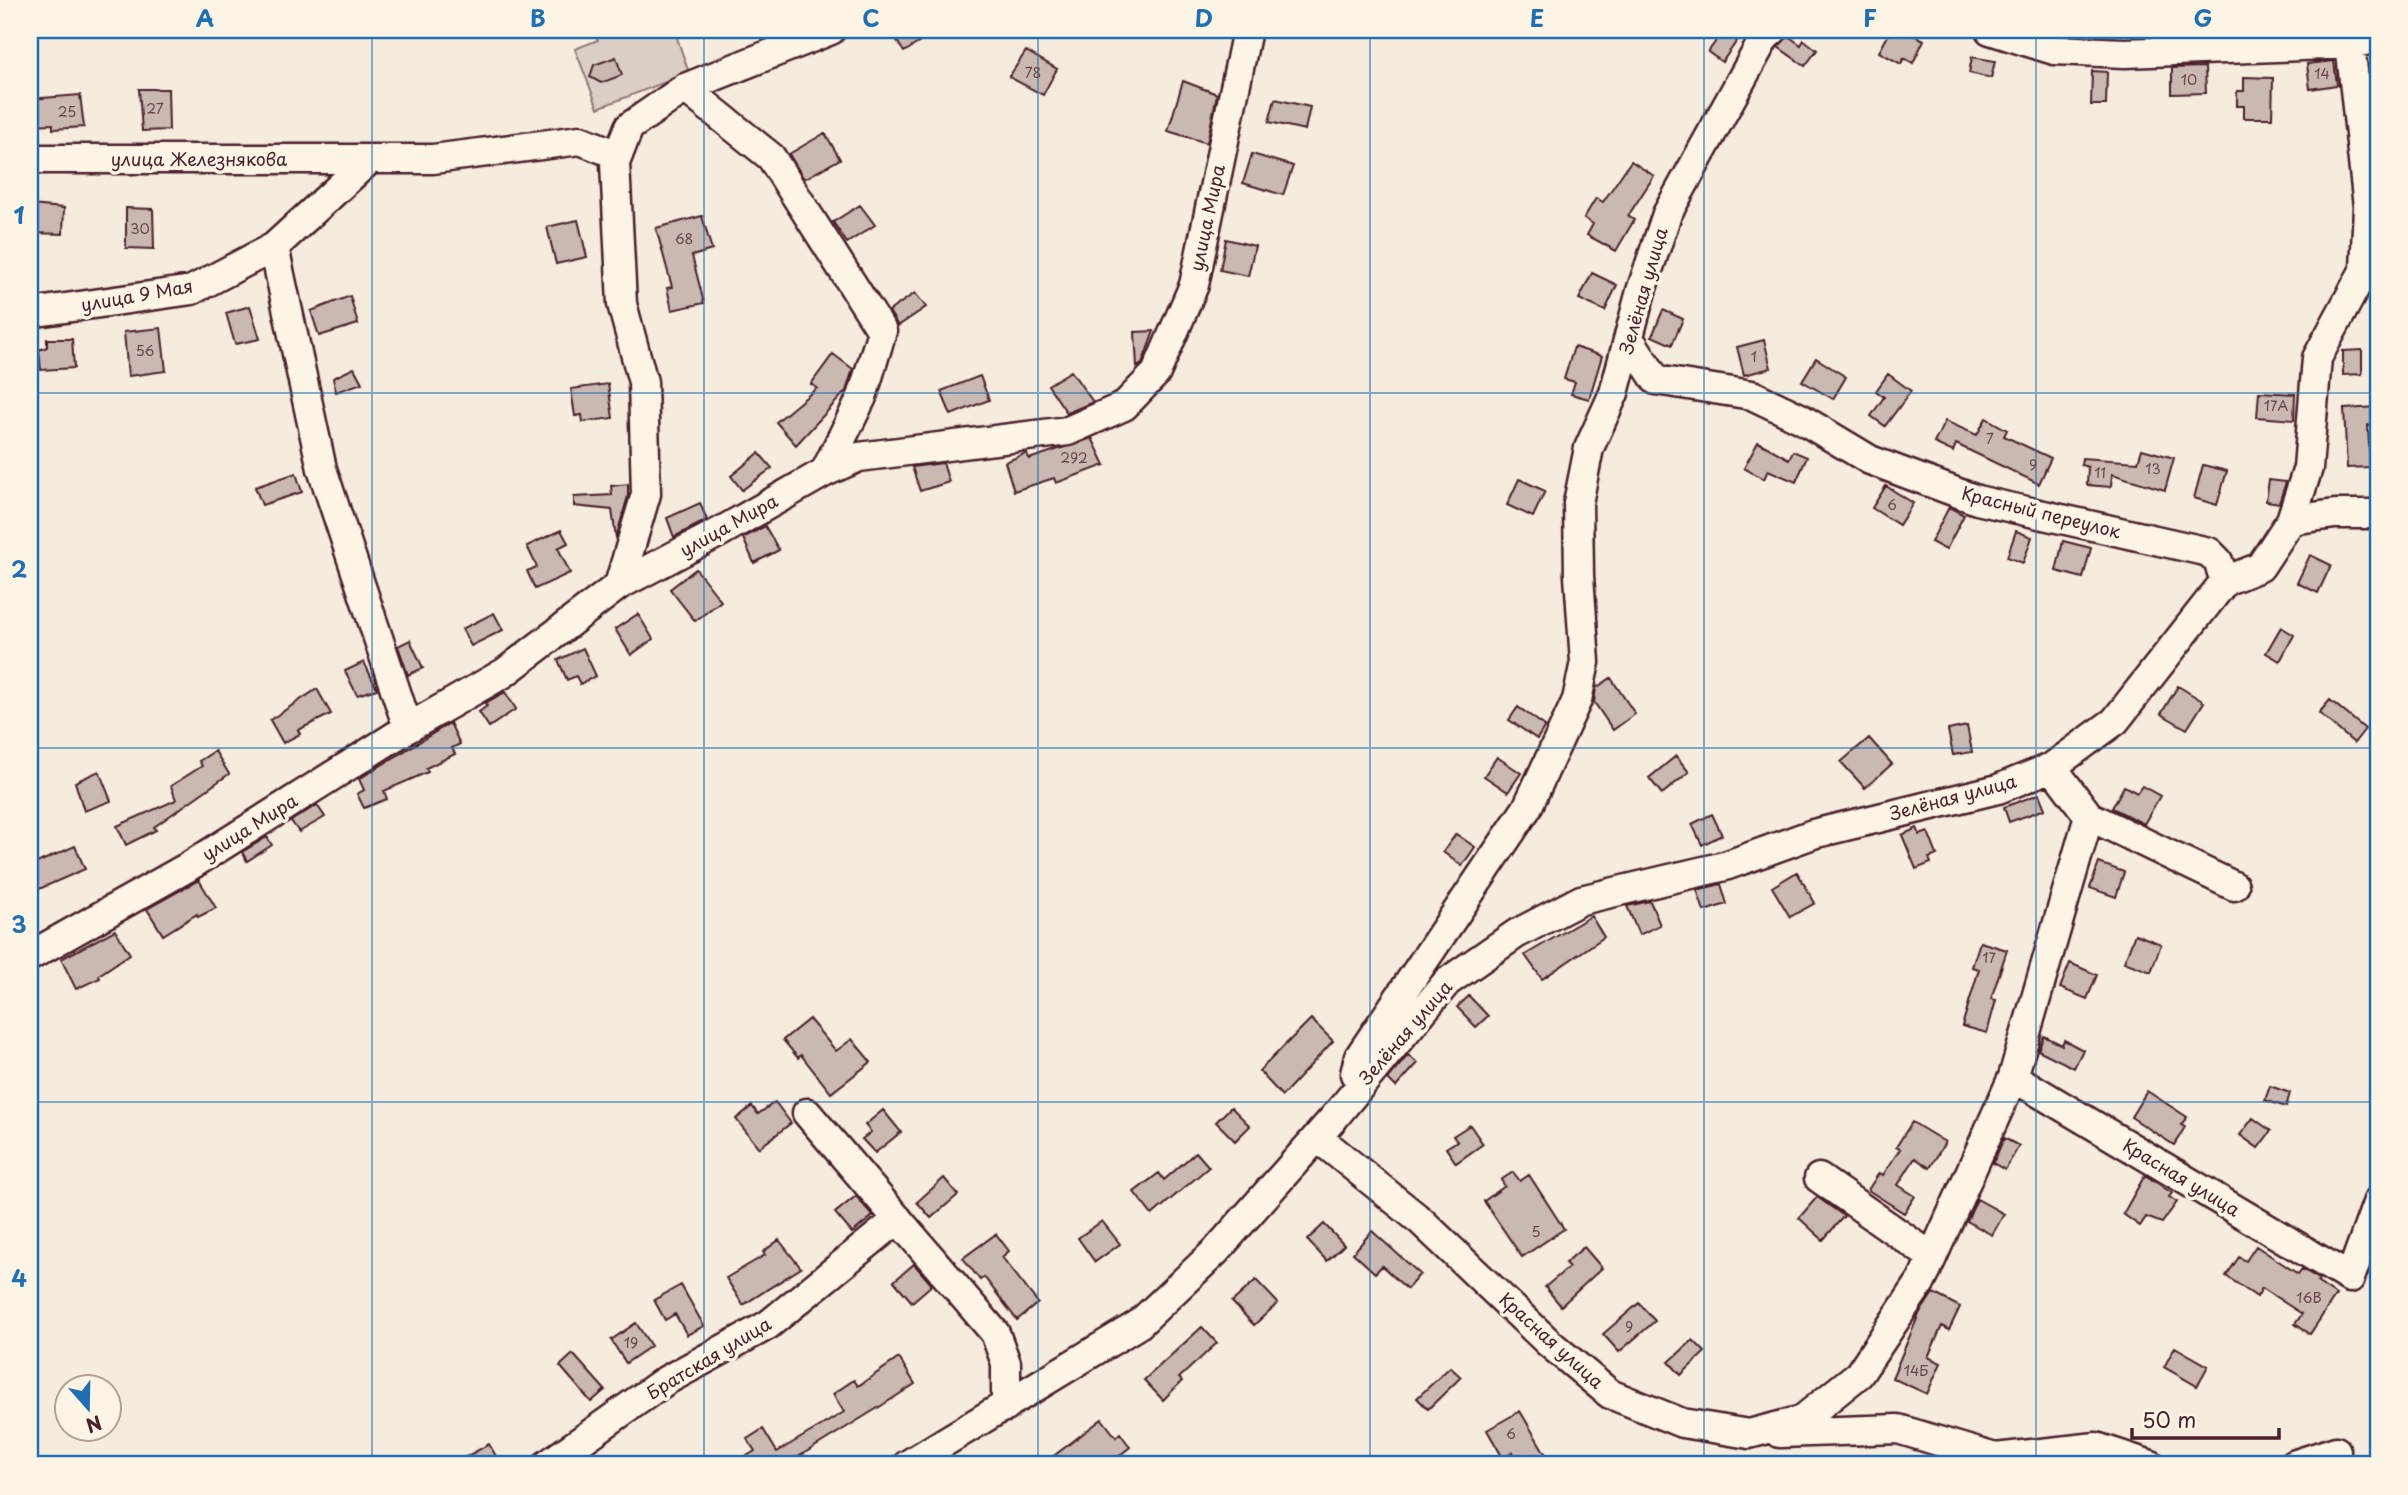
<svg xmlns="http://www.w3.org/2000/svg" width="2408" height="1495" viewBox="0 0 2408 1495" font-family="'Playpen Sans',sans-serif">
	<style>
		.green { fill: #dbcec4; stroke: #927678; stroke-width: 2 }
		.building { fill: #cab9b1; stroke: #4a1f2b; stroke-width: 2 }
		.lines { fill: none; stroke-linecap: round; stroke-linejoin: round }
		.minor-casing { stroke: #4a1f2b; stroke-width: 33 }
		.minor { stroke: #fcf5e5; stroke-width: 28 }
		.grid { fill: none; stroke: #1f6fb2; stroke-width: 2; stroke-opacity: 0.55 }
		.labels { text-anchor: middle; stroke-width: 7; stroke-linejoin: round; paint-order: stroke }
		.number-label { font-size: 14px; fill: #6a464c }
		.street-label { font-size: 18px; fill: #4a1f2b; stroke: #fcf5e5 }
		.neatline { fill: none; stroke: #1f6fb2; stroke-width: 2.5 }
		.grid-label { font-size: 23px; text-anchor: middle; font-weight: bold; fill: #1f6fb2 }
	</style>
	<rect width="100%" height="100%" fill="#f5ecde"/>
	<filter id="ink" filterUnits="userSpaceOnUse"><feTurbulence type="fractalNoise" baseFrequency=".0143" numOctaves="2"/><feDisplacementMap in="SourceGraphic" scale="14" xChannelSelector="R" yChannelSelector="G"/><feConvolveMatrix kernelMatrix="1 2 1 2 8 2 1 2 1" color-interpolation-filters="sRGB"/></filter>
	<g filter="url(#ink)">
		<!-- green -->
		<path class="green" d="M 593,30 L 689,30 L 676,35 L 689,73 L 598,108 L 575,49 L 598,40 Z"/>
		<!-- building -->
		<path class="building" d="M 890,30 L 912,30 L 920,42 L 904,52 Z
			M 1724,30 L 1739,38 L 1722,62 L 1708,52 Z
			M 1891,30 L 1904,30 L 1924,40 L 1913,63 L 1904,58 L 1901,64 L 1879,52 Z
			M 1788,36 L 1801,45 L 1804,40 L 1817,50 L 1805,66 L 1778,47 Z
			M 1026,51 L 1057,69 L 1043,95 L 1009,77 Z
			M 616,57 L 622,75 L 601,83 L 590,77 L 594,65 Z
			M 1972,57 L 1995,61 L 1991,78 L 1969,73 Z
			M 2334,61 L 2337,85 L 2310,89 L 2307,64 Z
			M 2205,67 L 2206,93 L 2172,94 L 2172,68 Z
			M 2092,71 L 2107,72 L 2106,105 L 2091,105 Z
			M 2244,77 L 2273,78 L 2272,118 L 2244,118 L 2244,106 L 2237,106 L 2237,91 L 2244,91 Z
			M 1183,81 L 1217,94 L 1207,143 L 1168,131 Z
			M 139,89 L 168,89 L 169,130 L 142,131 Z
			M 80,95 L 84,127 L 53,129 L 53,124 L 30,125 L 30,99 Z
			M 1275,99 L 1310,107 L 1305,130 L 1269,122 Z
			M 825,133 L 840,159 L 804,179 L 789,154 Z
			M 1252,154 L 1293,166 L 1283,195 L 1243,183 Z
			M 1631,161 L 1654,176 L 1628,216 L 1634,220 L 1616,251 L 1587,235 L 1593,224 L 1584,218 L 1596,198 L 1603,202 Z
			M 30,205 L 64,208 L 63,234 L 30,233 Z
			M 860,205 L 875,225 L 847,243 L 833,222 Z
			M 126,208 L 153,209 L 154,249 L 126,248 Z
			M 702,216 L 712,250 L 692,256 L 704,303 L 672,310 L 667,288 L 672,287 L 656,228 Z
			M 578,220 L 587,257 L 556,264 L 547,227 Z
			M 1226,239 L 1255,246 L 1248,276 L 1220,270 Z
			M 1592,273 L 1617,285 L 1605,311 L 1579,299 Z
			M 915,293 L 926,307 L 898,326 L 889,311 Z
			M 350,296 L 358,324 L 319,336 L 311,311 Z
			M 250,306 L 260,339 L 235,344 L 226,313 Z
			M 1663,310 L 1683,319 L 1672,345 L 1652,336 Z
			M 161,328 L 166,371 L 128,376 L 124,332 Z
			M 1154,331 L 1142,364 L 1137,367 L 1135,332 Z
			M 47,339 L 72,339 L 74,368 L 41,370 L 39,350 L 47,347 Z
			M 1764,340 L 1771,368 L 1744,375 L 1737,347 Z
			M 1574,347 L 1602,356 L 1589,399 L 1571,394 L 1575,382 L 1564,379 Z
			M 2362,350 L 2362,374 L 2343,375 L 2343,351 Z
			M 833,354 L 853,369 L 846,391 L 796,445 L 776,422 L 817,388 L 811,384 Z
			M 1816,358 L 1846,377 L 1833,399 L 1802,381 Z
			M 354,368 L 362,383 L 336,392 L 333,378 Z
			M 1071,371 L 1093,402 L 1067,413 L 1048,385 Z
			M 1888,374 L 1911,391 L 1885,426 L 1871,416 L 1884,397 L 1876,391 Z
			M 980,376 L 989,400 L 951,415 L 941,391 Z
			M 608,384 L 613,418 L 583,422 L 582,415 L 575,416 L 571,389 Z
			M 2259,392 L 2295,394 L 2294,420 L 2257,417 Z
			M 2378,407 L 2378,425 L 2368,425 L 2370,467 L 2347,468 L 2344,409 Z
			M 1986,418 L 2007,430 L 2004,436 L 2051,458 L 2039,484 L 1956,444 L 1953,452 L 1934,443 L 1945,421 L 1977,435 Z
			M 1092,438 L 1105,465 L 1056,483 L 1054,478 L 1014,491 L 1005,462 L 1027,453 L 1029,459 Z
			M 1758,442 L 1789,459 L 1793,451 L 1807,457 L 1796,482 L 1768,470 L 1764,479 L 1744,468 Z
			M 2142,449 L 2174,458 L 2165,490 L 2112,474 L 2111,487 L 2087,485 L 2088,467 L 2081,465 L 2082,458 L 2138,462 Z
			M 759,453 L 772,468 L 742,490 L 731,476 Z
			M 943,463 L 949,482 L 920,491 L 912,467 Z
			M 2203,465 L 2227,471 L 2217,505 L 2194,498 Z
			M 296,473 L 302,492 L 262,505 L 255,487 Z
			M 1519,479 L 1545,491 L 1533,517 L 1507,505 Z
			M 2269,480 L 2286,482 L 2279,503 L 2266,501 Z
			M 628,484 L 628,496 L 616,538 L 612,510 L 574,506 L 574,497 L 612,495 L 611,486 Z
			M 1886,486 L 1913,503 L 1899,525 L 1872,508 Z
			M 700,503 L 707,520 L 674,537 L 667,518 Z
			M 1949,507 L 1964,515 L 1946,550 L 1931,542 Z
			M 765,526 L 779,550 L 754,563 L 743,538 Z
			M 561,530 L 568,543 L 558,548 L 570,573 L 535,589 L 527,571 L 537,567 L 527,546 Z
			M 2016,531 L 2032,537 L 2023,563 L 2007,557 Z
			M 2063,541 L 2091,548 L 2083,578 L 2056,571 Z
			M 2310,555 L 2331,565 L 2318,593 L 2297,583 Z
			M 696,569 L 721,601 L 695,621 L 670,589 Z
			M 494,613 L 503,630 L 471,646 L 462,629 Z
			M 638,614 L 653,639 L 631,655 L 615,629 Z
			M 2281,627 L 2294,635 L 2280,661 L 2266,653 Z
			M 410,640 L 423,668 L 408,675 L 398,646 Z
			M 583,648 L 596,676 L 580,684 L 576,676 L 567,680 L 558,660 Z
			M 364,662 L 377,689 L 357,695 L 345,671 Z
			M 1611,678 L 1635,714 L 1613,730 L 1594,702 L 1596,688 Z
			M 2178,686 L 2204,702 L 2187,729 L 2161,714 Z
			M 317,689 L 331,714 L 298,730 L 300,734 L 283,743 L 270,720 Z
			M 505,692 L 516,709 L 489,727 L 479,712 L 487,706 L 485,703 Z
			M 2330,700 L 2365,729 L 2354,743 L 2319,713 Z
			M 1518,707 L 1545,726 L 1537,739 L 1509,720 Z
			M 450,723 L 460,744 L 452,748 L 455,754 L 426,768 L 428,772 L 384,791 L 387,799 L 364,808 L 357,794 L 364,790 L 359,779 Z
			M 1967,726 L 1972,752 L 1953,755 L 1948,730 Z
			M 1869,738 L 1892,764 L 1865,788 L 1841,762 Z
			M 215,751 L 229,774 L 154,827 L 156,830 L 126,845 L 117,826 L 176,800 L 171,786 L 202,766 L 199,761 Z
			M 1676,756 L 1689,772 L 1662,794 L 1649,778 Z
			M 1497,757 L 1521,773 L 1508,792 L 1484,776 Z
			M 99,771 L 111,801 L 84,811 L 75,782 Z
			M 2124,786 L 2137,793 L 2142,786 L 2160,796 L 2144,824 L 2112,808 Z
			M 2039,794 L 2045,809 L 2009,822 L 2004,807 Z
			M 317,805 L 325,817 L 299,832 L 291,821 Z
			M 1712,814 L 1722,835 L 1702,845 L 1692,824 Z
			M 1917,828 L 1920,835 L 1928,832 L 1937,855 L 1929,858 L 1931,863 L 1916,869 L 1902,835 Z
			M 1456,834 L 1475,847 L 1462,866 L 1443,852 Z
			M 267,837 L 272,845 L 247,861 L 242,852 Z
			M 75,846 L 85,869 L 30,893 L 30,866 Z
			M 2099,863 L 2124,872 L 2116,897 L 2090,888 Z
			M 1797,872 L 1815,903 L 1790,917 L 1772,887 Z
			M 199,880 L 216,908 L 198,917 L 197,914 L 163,935 L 147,909 Z
			M 1721,884 L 1727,904 L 1704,911 L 1697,890 Z
			M 1650,901 L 1660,925 L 1639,935 L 1627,906 Z
			M 1591,916 L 1604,937 L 1542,979 L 1525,955 Z
			M 115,930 L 130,954 L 99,975 L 100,978 L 76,989 L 61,959 Z
			M 2135,934 L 2161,944 L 2151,972 L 2124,962 Z
			M 1980,942 L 2007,950 L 1991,999 L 1996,1000 L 1987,1033 L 1962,1026 L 1979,969 L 1972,967 Z
			M 2070,963 L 2097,975 L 2087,999 L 2060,988 Z
			M 1469,996 L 1488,1016 L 1476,1027 L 1457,1007 Z
			M 809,1019 L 836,1051 L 852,1039 L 871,1062 L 831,1093 L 801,1055 L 798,1058 L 783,1040 Z
			M 1311,1019 L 1333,1041 L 1282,1096 L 1259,1071 Z
			M 2044,1036 L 2062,1045 L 2064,1040 L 2083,1050 L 2074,1068 L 2038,1050 Z
			M 1408,1055 L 1418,1063 L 1396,1087 L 1388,1079 Z
			M 2270,1086 L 2290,1093 L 2286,1107 L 2265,1100 Z
			M 2147,1091 L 2187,1117 L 2181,1125 L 2185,1127 L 2174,1145 L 2131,1117 Z
			M 775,1102 L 791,1123 L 759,1148 L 736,1119 L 752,1106 L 758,1114 Z
			M 1231,1107 L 1250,1126 L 1235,1141 L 1216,1122 Z
			M 883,1110 L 901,1132 L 875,1153 L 862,1139 L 871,1132 L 865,1125 Z
			M 2253,1118 L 2271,1131 L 2258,1148 L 2240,1135 Z
			M 1912,1122 L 1945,1142 L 1930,1168 L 1915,1158 L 1898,1185 L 1915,1196 L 1904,1213 L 1868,1190 L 1879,1173 L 1883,1175 L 1900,1149 L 1896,1147 Z
			M 1470,1125 L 1483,1144 L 1456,1163 L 1446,1148 L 1457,1141 L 1453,1136 Z
			M 2004,1138 L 2019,1146 L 2005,1170 L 1993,1163 Z
			M 1196,1152 L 1209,1167 L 1152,1215 L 1134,1192 L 1159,1173 L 1164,1180 Z
			M 1513,1172 L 1520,1181 L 1529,1175 L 1564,1229 L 1522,1257 L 1484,1201 L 1505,1186 L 1501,1180 Z
			M 2145,1175 L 2172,1193 L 2169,1197 L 2177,1202 L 2162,1223 L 2146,1217 L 2140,1226 L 2123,1214 Z
			M 944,1178 L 958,1195 L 931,1218 L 917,1202 Z
			M 856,1196 L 873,1216 L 852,1233 L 835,1213 Z
			M 1817,1197 L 1844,1216 L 1823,1240 L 1799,1218 Z
			M 1977,1199 L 2004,1214 L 1992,1235 L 1967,1221 Z
			M 1102,1221 L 1120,1244 L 1095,1262 L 1078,1238 Z
			M 1324,1224 L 1344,1245 L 1327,1261 L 1307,1240 Z
			M 1372,1231 L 1420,1274 L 1407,1289 L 1382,1266 L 1375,1273 L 1353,1253 Z
			M 996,1234 L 1009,1251 L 1002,1257 L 1038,1303 L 1017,1320 L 984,1277 L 980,1280 L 963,1258 Z
			M 779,1240 L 801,1268 L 743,1305 L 726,1278 L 765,1255 L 763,1252 Z
			M 2256,1246 L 2298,1274 L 2302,1269 L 2319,1279 L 2317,1282 L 2336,1295 L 2310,1334 L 2295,1324 L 2302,1314 L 2262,1288 L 2257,1297 L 2226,1276 L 2239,1257 L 2246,1261 Z
			M 1584,1247 L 1602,1268 L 1561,1306 L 1545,1287 L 1569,1267 L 1565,1263 Z
			M 914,1264 L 932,1285 L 912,1302 L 894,1281 Z
			M 1256,1280 L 1278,1303 L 1254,1325 L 1232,1302 Z
			M 681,1285 L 704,1326 L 687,1335 L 675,1314 L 665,1320 L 654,1300 Z
			M 1933,1293 L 1960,1307 L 1949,1330 L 1942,1326 L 1928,1357 L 1941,1363 L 1927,1394 L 1892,1378 L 1919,1314 Z
			M 1639,1303 L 1655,1321 L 1619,1352 L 1603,1334 Z
			M 636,1323 L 651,1346 L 626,1363 L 611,1340 Z
			M 1202,1327 L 1217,1343 L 1179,1378 L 1182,1381 L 1163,1400 L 1144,1380 Z
			M 1693,1340 L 1705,1352 L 1681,1375 L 1669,1362 Z
			M 2175,1347 L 2208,1366 L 2197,1386 L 2164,1367 Z
			M 573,1354 L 605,1390 L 591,1402 L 560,1366 Z
			M 899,1358 L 915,1384 L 881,1406 L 785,1465 L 732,1465 L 755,1451 L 747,1439 L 763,1429 L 777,1452 L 844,1412 L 833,1394 L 854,1380 L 858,1386 Z
			M 1450,1367 L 1461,1377 L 1428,1409 L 1417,1398 Z
			M 1520,1411 L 1546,1455 L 1550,1465 L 1521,1465 L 1513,1452 L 1503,1458 L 1487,1430 Z
			M 1102,1419 L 1116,1437 L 1120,1433 L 1130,1447 L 1108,1465 L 1042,1465 Z
			M 489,1444 L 501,1465 L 451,1465 Z"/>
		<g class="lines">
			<defs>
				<path id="minor" d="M 1990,30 L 2054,50 L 2125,53 L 2350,44 L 2378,38
					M 685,88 L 771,157 L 882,331 L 862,397 L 825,472
					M 30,159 L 433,159 L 580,140 L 618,155
					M 274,247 L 322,469 L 408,728
					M 30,313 L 192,290 L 274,247 L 369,160
					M 1630,340 L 1656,380 L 1752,395 L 1800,418 L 1870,460 L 1977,500 L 2209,552 L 2218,561 L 2225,581
					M 2291,520 L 2335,514 L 2378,514
					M 619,585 L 646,494 L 643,382 L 622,304 L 615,163 L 629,127 L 685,88 L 831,30
					M 2089,816 L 2234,886
					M 30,956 L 188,867 L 408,728 L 504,673 L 619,585 L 720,532 L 825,472 L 859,457 L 1068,431 L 1124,406 L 1156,373 L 1194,285 L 1247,30
					M 1355,1074 L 1359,1057 L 1527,808 L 1577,700 L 1585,662 L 1579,576 L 1578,503 L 1589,448 L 1614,393 L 1641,291 L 1667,214 L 1765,37 L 1773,30
					M 2013,1077 L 2350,1278 L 2378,1201
					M 807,1113 L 995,1333 L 1006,1363 L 1006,1407
					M 1317,1137 L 1421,1221 L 1549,1343 L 1610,1394 L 1682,1423 L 1749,1434 L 1802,1420 L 1859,1374 L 1922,1280 L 2013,1077 L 2089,816 L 2052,767
					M 1819,1178 L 1932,1257
					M 1780,1433 L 1898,1429 L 1995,1458 L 2096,1447 L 2151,1465
					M 547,1465 L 665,1381 L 768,1325 L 898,1219
					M 907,1465 L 1139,1324 L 1216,1251 L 1332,1120 L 1447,982 L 1516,934 L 1581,900 L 1725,866 L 1813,834 L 1998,789 L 2052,767 L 2115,721 L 2225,581 L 2260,567 L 2291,520 L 2308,468 L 2317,358 L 2365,269 L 2368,207 L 2350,44
					M 2293,1465 L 2336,1451"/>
			</defs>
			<!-- minor casing -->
			<use href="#minor" class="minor-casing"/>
			<!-- minor -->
			<use href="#minor" class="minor"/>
		</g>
	</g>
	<!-- grid -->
	<path class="grid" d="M 372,30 L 372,1465M 704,30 L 704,1465M 1038,30 L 1038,1465M 1370,30 L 1370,1465M 1704,30 L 1704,1465M 2036,30 L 2036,1465M 30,393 L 2378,393M 30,748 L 2378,748M 30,1102 L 2378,1102"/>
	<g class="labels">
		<!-- number labels -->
		<g class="number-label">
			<text x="1033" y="78">78</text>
			<text x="2322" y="79">14</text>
			<text x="2189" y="85">10</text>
			<text x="155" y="114">27</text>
			<text x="67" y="117">25</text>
			<text x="140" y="234">30</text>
			<text x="684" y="244">68</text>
			<text x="145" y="356">56</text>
			<text x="1754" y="362">1</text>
			<text x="2276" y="411">17А</text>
			<text x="1990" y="444">7</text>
			<text x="1074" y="463">292</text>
			<text x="2033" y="470">9</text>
			<text x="2153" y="474">13</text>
			<text x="2100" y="478">11</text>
			<text x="1892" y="510">6</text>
			<text x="1989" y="963">17</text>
			<text x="1536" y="1237">5</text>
			<text x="2309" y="1303">16В</text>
			<text x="1629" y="1332">9</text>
			<text x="631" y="1348">19</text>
			<text x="1916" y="1376">14Б</text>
			<text x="1511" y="1439">6</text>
		</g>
		<!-- street labels -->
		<g class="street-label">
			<text x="199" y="166">улица Железнякова</text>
			<text transform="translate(1208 218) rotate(-78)" y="6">улица Мира</text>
			<text transform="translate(1644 291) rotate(-74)" y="6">Зелёная улица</text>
			<text transform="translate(137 296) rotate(-10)" y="6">улица 9 Мая</text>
			<text transform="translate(2041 513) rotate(14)" y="6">Красный переулок</text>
			<text transform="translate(729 526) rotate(-29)" y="6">улица Мира</text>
			<text transform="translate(1953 798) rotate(-15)" y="6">Зелёная улица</text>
			<text transform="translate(250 828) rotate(-32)" y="6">улица Мира</text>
			<text transform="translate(1406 1033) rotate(-49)" y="6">Зелёная улица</text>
			<text transform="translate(2181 1178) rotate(31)" y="6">Красная улица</text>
			<text transform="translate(1551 1341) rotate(42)" y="6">Красная улица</text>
			<text transform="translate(709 1359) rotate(-31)" y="6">Братская улица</text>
		</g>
	</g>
	<!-- margin -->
	<rect width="2408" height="1495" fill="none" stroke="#fcf5e5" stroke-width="77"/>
	<!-- north arrow -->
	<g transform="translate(88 1408) rotate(160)"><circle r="33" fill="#fcf5e5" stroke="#b59f9b" stroke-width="2"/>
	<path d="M0-5L12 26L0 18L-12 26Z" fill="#1f6fb2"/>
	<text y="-10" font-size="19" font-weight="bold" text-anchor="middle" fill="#4a1f2b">N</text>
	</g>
	<!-- scale -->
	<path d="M2132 1428v10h147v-10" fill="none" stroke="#4a1f2b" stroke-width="3.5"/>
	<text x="2142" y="1428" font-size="21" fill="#4a1f2b" stroke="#fcf5e5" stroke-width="5" paint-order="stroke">50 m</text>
	<rect x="38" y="38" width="2332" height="1418" class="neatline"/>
	<g class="grid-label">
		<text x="205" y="27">A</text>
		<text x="538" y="27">B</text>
		<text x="871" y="27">C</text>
		<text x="1204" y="27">D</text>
		<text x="1537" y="27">E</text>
		<text x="1870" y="27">F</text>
		<text x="2203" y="27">G</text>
		<text x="19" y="224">1</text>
		<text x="19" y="578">2</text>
		<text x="19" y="933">3</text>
		<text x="19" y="1287">4</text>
	</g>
</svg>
